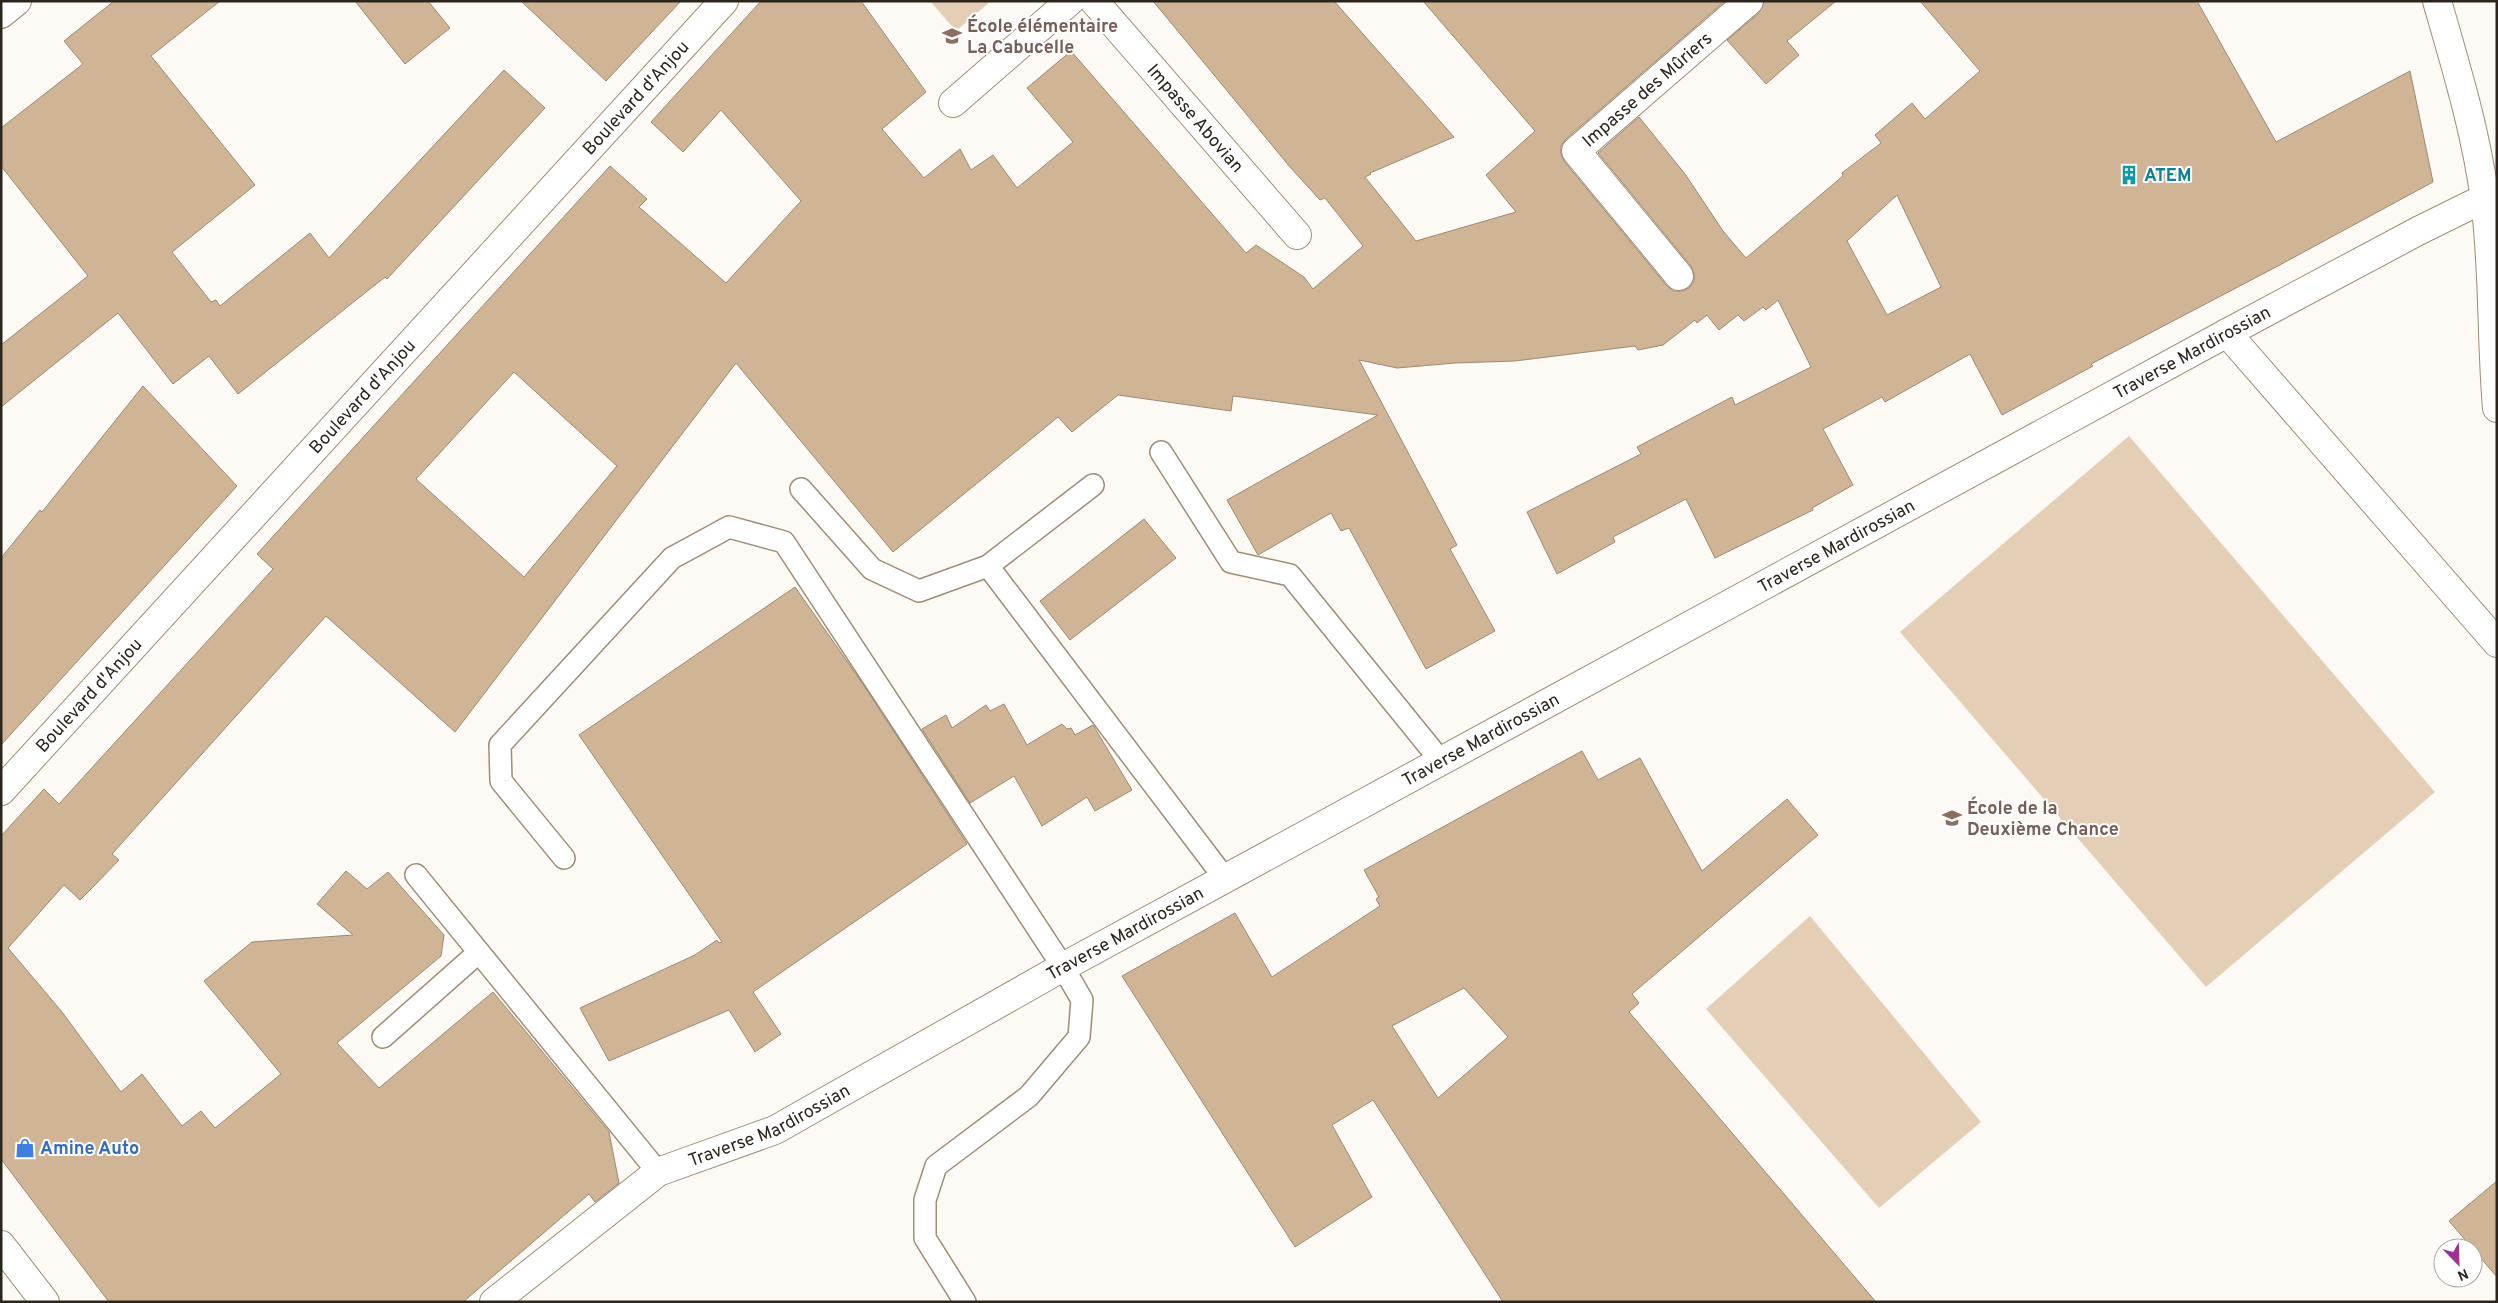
<svg xmlns="http://www.w3.org/2000/svg" width="2498" height="1303" viewBox="0 0 2498 1303" font-family="Overpass,sans-serif">
	<style>
		.green { fill: #e4cfb6 }
		.building { fill: #cfb596; stroke: #9c8972; fill-rule: evenodd }
		.lines { fill: none; stroke-linecap: round; stroke-linejoin: round }
		.lane-casing { stroke: #a08d75; stroke-width: 24 }
		.street-casing { stroke: #a08d75; stroke-width: 30 }
		.secondary-casing { stroke: #a08d75; stroke-width: 30 }
		.lane { stroke: #fff; stroke-width: 21 }
		.street { stroke: #fff; stroke-width: 28 }
		.secondary { stroke: #fff; stroke-width: 28 }
		.labels { text-anchor: middle; stroke-width: 4; stroke-linejoin: round; paint-order: stroke }
		.education-label { font-size: 18px; font-weight: bold; fill: #785e54; stroke: #fff; text-anchor: start }
		.street-label { font-size: 18px; fill: #2c251b; stroke: #fff }
		.culture-label { font-size: 18px; font-weight: bold; fill: #0d838f; stroke: #fff; text-anchor: start }
		.shop-label { font-size: 18px; font-weight: bold; fill: #366cbe; stroke: #fff; text-anchor: start }
	</style>
	<rect width="100%" height="100%" fill="#fdf9f4"/>
	<!-- green -->
	<path class="green" d="M 930,1 L 991,1 L 956,31 Z
		M 2129,436 L 2435,792 L 2206,987 L 1900,632 Z
		M 1810,916 L 1981,1122 L 1879,1208 L 1706,1009 Z"/>
	<!-- building -->
	<path class="building" d="M 114,1 L 220,1 L 151,56 L 255,185 L 172,252 L 211,302 L 216,300 L 220,306 L 310,233 L 329,258 L 504,70 L 545,108 L 387,279 L 385,277 L 238,394 L 209,356 L 173,384 L 118,313 L 1,407 L 1,345 L 88,276 L 1,166 L 1,128 L 83,64 L 64,41 Z
		M 355,1 L 428,1 L 450,28 L 405,64 Z
		M 521,1 L 681,1 L 606,81 Z
		M 761,1 L 861,1 L 926,92 L 882,129 L 924,178 L 960,149 L 971,170 L 993,155 L 1017,188 L 1073,142 L 1027,88 L 1071,51 L 1246,253 L 1256,245 L 1304,277 L 1313,289 L 1363,246 L 1325,198 L 1320,200 L 1290,167 L 1153,1 L 1334,1 L 1454,137 L 1370,173 L 1371,174 L 1365,177 L 1416,241 L 1516,212 L 1486,175 L 1535,131 L 1423,1 L 1725,1 L 1566,139 L 1561,146 L 1561,154 L 1564,161 L 1667,286 L 1674,291 L 1682,291 L 1689,288 L 1694,281 L 1694,274 L 1691,266 L 1598,153 L 1639,117 L 1685,174 L 1723,231 L 1746,258 L 1843,176 L 1842,173 L 1881,143 L 1875,135 L 1912,103 L 1925,119 L 1980,71 L 1920,1 L 2197,1 L 2276,142 L 2410,71 L 2433,182 L 2276,267 L 2091,364 L 2093,366 L 2002,415 L 1970,354 L 1885,402 L 1882,397 L 1823,429 L 1853,485 L 1812,508 L 1813,510 L 1715,558 L 1686,499 L 1613,537 L 1615,542 L 1557,574 L 1527,512 L 1641,454 L 1637,447 L 1732,397 L 1735,405 L 1811,367 L 1778,300 L 1766,310 L 1763,307 L 1744,321 L 1738,315 L 1719,330 L 1707,315 L 1697,323 L 1695,320 L 1663,345 L 1638,350 L 1635,346 L 1515,361 L 1455,363 L 1397,368 L 1359,360 L 1457,545 L 1450,549 L 1495,631 L 1426,669 L 1349,528 L 1341,531 L 1331,513 L 1258,555 L 1227,500 L 1378,415 L 1233,396 L 1231,411 L 1118,395 L 1072,432 L 1058,417 L 893,552 L 736,363 L 455,732 L 326,616 L 112,854 L 119,860 L 92,888 L 80,900 L 64,885 L 8,948 L 62,1012 L 121,1092 L 142,1074 L 182,1126 L 201,1111 L 215,1128 L 281,1074 L 204,981 L 252,942 L 353,935 L 317,904 L 346,871 L 367,889 L 388,872 L 444,935 L 441,956 L 337,1043 L 379,1088 L 493,992 L 609,1132 L 619,1183 L 595,1202 L 589,1194 L 463,1302 L 109,1302 L 1,1159 L 1,836 L 44,789 L 59,804 L 273,569 L 257,554 L 610,166 L 647,199 L 639,207 L 726,283 L 801,201 L 721,110 L 683,152 L 651,122 ZM 1897,195 L 1941,287 L 1887,315 L 1847,241 ZM 514,372 L 617,466 L 524,577 L 416,479 Z
		M 1764,1 L 1836,1 L 1787,41 L 1799,55 L 1766,84 L 1727,40 L 1759,13 Z
		M 143,386 L 237,486 L 1,745 L 1,558 L 40,510 L 42,512 Z
		M 1144,519 L 1176,558 L 1070,640 L 1040,601 Z
		M 795,587 L 863,684 L 967,844 L 753,992 L 781,1034 L 755,1052 L 729,1010 L 609,1061 L 580,1008 L 695,955 L 717,940 L 719,943 L 722,942 L 579,735 Z
		M 1004,704 L 1027,745 L 1062,724 L 1067,729 L 1071,728 L 1075,735 L 1093,725 L 1132,790 L 1095,811 L 1087,797 L 1042,826 L 1014,776 L 970,803 L 922,729 L 946,715 L 952,728 L 986,705 L 990,711 Z
		M 1582,751 L 1598,780 L 1640,758 L 1702,871 L 1787,799 L 1818,835 L 1632,994 L 1639,1003 L 1629,1012 L 1876,1302 L 1503,1302 L 1373,1100 L 1332,1125 L 1372,1197 L 1295,1247 L 1122,976 L 1235,913 L 1272,977 L 1380,906 L 1376,899 L 1379,897 L 1364,870 ZM 1464,988 L 1508,1037 L 1438,1098 L 1392,1026 Z
		M 2497,1181 L 2497,1277 L 2449,1221 Z"/>
	<g class="lines">
		<defs>
			<path id="lane" d="M 1161,452 L 1231,562 L 1290,575 L 1441,761
				M 801,489 L 872,569 L 919,591 L 988,566 L 1093,485
				M 988,566 L 1226,880
				M 564,858 L 501,781 L 500,745 L 672,558 L 729,527 L 784,542 L 1063,967 L 1082,1000 L 1079,1037 L 1029,1096 L 936,1166 L 925,1200 L 925,1238 L 965,1302
				M 416,875 L 658,1172
				M 383,1037 L 479,952"/>
			<g id="street">
				<path id="s1" d="M 1094,1 L 1297,235"/>
				<path d="M 1,14 L 17,1"/>
				<path d="M 953,103 L 1070,1"/>
				<path id="s2" d="M 1679,276 L 1576,151 L 1749,1"/>
				<path d="M 2227,333 L 2497,643"/>
				<path id="s3" d="M 1,791 L 724,1"/>
				<path id="s4" d="M 494,1302 L 658,1172 L 775,1130 L 1063,967 L 2227,333 L 2418,231 L 2485,198"/>
			</g>
			<path id="secondary" d="M 2437,1 C 2456,67 2476,132 2485,200 C 2494,269 2491,339 2497,408
				M 1,1245 L 45,1302"/>
		</defs>
		<!-- lane casing -->
		<use href="#lane" class="lane-casing"/>
		<!-- street casing -->
		<use href="#street" class="street-casing"/>
		<!-- secondary casing -->
		<use href="#secondary" class="secondary-casing"/>
		<!-- lane -->
		<use href="#lane" class="lane"/>
		<!-- street -->
		<use href="#street" class="street"/>
		<!-- secondary -->
		<use href="#secondary" class="secondary"/>
	</g>
	<!-- icons -->
	<defs>
		<symbol id="school-bare" viewBox="-9 -9 18 18"><path d="M0-5L7-2L0 1L-7-2ZM-4 1L0 2.5L4 1V4Q0 6-4 4Z" fill="#8d6e63" stroke="#fff" stroke-width="2.5" paint-order="stroke"/></symbol>
		<symbol id="building-bare" viewBox="-9 -9 18 18"><path d="M-4-6H4V6H1V3H-1V6H-4ZM-2.5-4.3h1.7v1.8h-1.7ZM.8-4.3h1.7v1.8H.8ZM-2.5-1h1.7V.8h-1.7ZM.8-1h1.7V.8H.8Z" fill="#0f9aa8" stroke="#fff" stroke-width="2.5" paint-order="stroke"/></symbol>
		<symbol id="university-bare" viewBox="-9 -9 18 18"><path d="M0-5L7-2L0 1L-7-2ZM-4 1L0 2.5L4 1V4Q0 6-4 4Z" fill="#8d6e63" stroke="#fff" stroke-width="2.5" paint-order="stroke"/></symbol>
		<symbol id="shop-bare" viewBox="-9 -9 18 18"><path d="M-5-2.5h2.3a2.7 3.5 0 0 1 5.4 0H5L5.5 6h-11ZM-1.5-2.5h3a1.5 2.3 0 0 0-3 0Z" fill="#3f7fe0" stroke="#fff" stroke-width="2.5" paint-order="stroke"/></symbol>
	</defs>
	<g fill-rule="evenodd">
		<use href="#school-bare" x="938" y="22" width="28" height="28"/>
		<use href="#building-bare" x="2115" y="161" width="28" height="28"/>
		<use href="#university-bare" x="1938" y="804" width="28" height="28"/>
		<use href="#shop-bare" x="11" y="1134" width="28" height="28"/>
	</g>
	<g class="labels">
		<!-- education labels -->
		<g class="education-label">
			<text x="967" y="32">École élémentaire<tspan x="967" dy="21">La Cabucelle</tspan></text>
			<text x="1967" y="814">École de la<tspan x="1967" dy="21">Deuxième Chance</tspan></text>
		</g>
		<!-- street labels -->
		<g class="street-label">
			<text dy="6" stroke="none"><textPath href="#s2" startOffset="256">Impasse des Mûriers</textPath></text>
			<text dy="6" stroke="none"><textPath href="#s3" startOffset="940">Boulevard d'Anjou</textPath></text>
			<text dy="6" stroke="none"><textPath href="#s1" startOffset="155">Impasse Abovian</textPath></text>
			<text dy="6" stroke="none"><textPath href="#s4" startOffset="1950">Traverse Mardirossian</textPath></text>
			<text dy="6" stroke="none"><textPath href="#s3" startOffset="535">Boulevard d'Anjou</textPath></text>
			<text dy="6" stroke="none"><textPath href="#s4" startOffset="1545">Traverse Mardirossian</textPath></text>
			<text dy="6" stroke="none"><textPath href="#s3" startOffset="130">Boulevard d'Anjou</textPath></text>
			<text dy="6" stroke="none"><textPath href="#s4" startOffset="1140">Traverse Mardirossian</textPath></text>
			<text dy="6" stroke="none"><textPath href="#s4" startOffset="735">Traverse Mardirossian</textPath></text>
			<text dy="6" stroke="none"><textPath href="#s4" startOffset="330">Traverse Mardirossian</textPath></text>
		</g>
		<!-- culture labels -->
		<g class="culture-label">
			<text x="2144" y="181">ATEM</text>
		</g>
		<!-- shop labels -->
		<g class="shop-label">
			<text x="40" y="1154">Amine Auto</text>
		</g>
	</g>
	<!-- border -->
	<rect width="2498" height="1303" fill="none" stroke="#2c251b" stroke-width="5"/>
	<!-- north arrow -->
	<g transform="translate(2458 1263) rotate(157)"><circle r="24" fill="#ffffff" stroke="#aba8a4"/>
	<path d="M0-4L9 19L0 12L-9 19Z" fill="#9f3190"/>
	<text y="-8" font-size="14" font-weight="bold" text-anchor="middle" fill="#2c251b">N</text>
	</g>
</svg>
